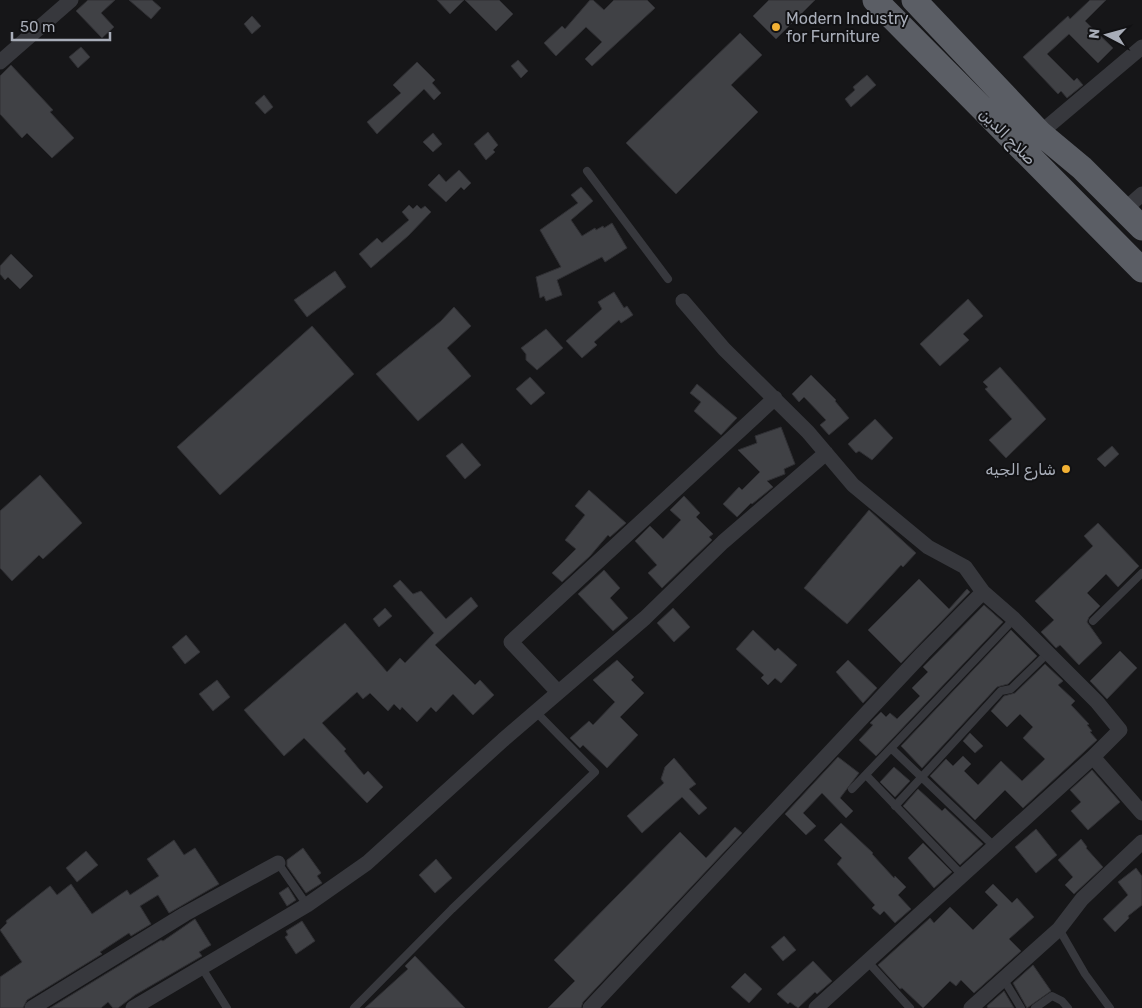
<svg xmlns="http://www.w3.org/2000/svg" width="1142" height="1008" viewBox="0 0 1142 1008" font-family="Rubik,'Noto Sans Arabic',sans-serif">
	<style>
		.building { fill: #404145; stroke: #303034 }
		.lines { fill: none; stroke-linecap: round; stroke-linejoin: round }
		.service { stroke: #37383d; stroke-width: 8 }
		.minor { stroke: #37383d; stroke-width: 15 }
		.trunk { stroke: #5b5e65; stroke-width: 25 }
		.poi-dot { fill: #f2b134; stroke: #111113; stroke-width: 2 }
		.labels { text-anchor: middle; stroke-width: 4; stroke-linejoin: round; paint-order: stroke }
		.poi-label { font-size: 16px; fill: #a8adb8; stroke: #111113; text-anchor: start }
		.street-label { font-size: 16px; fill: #a8adb8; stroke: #111113 }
	</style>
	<rect width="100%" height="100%" fill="#161618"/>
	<!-- building -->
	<path class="building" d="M 88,0 L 115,0 L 101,13 L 114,27 L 102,38 L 76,11 Z
		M 129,0 L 152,0 L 161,8 L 151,19 Z
		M 437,0 L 464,0 L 450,14 Z
		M 465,0 L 499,0 L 513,14 L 496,31 Z
		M 590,0 L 593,0 L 604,10 L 614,0 L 647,0 L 655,8 L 592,66 L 585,59 L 602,42 L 586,27 L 556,56 L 544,43 L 562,26 L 565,29 Z
		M 769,0 L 815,0 L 776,39 L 753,16 Z
		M 1090,0 L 1106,0 L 1085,21 L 1113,48 L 1098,63 L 1069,34 L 1047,54 L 1074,81 L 1077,78 L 1083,85 L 1067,98 L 1061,91 L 1058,94 L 1023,57 L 1068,16 L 1070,19 Z
		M 252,16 L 261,26 L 252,34 L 244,24 Z
		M 740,33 L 762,55 L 731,85 L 758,112 L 676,194 L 626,143 Z
		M 81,47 L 90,57 L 78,68 L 69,57 Z
		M 518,60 L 528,71 L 521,78 L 511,66 Z
		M 417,62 L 435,80 L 432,83 L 441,93 L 434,100 L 424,89 L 377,134 L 367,122 L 401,93 L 393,85 Z
		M 11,65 L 53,110 L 50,112 L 74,138 L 52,158 L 27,133 L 22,138 L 0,114 L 0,76 Z
		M 867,75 L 876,85 L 851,107 L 845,99 L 855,90 L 853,87 Z
		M 264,95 L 273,107 L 265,114 L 255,103 Z
		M 488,132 L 498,145 L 493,150 L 495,152 L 486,160 L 474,144 Z
		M 433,133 L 442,144 L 433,152 L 423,142 Z
		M 459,170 L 471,183 L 464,190 L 461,187 L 446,202 L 428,185 L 439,174 L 446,182 Z
		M 581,187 L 593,201 L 571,220 L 582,236 L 595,228 L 596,230 L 603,226 L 604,228 L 612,223 L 627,248 L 605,262 L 602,257 L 557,280 L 562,295 L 546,301 L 544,296 L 540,298 L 536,277 L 561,267 L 540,230 L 578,203 L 571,195 Z
		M 409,205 L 413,209 L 417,205 L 421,209 L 425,206 L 431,212 L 408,236 L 371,268 L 359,254 L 377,238 L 382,243 L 409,220 L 402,212 Z
		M 11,254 L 33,276 L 20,289 L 8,277 L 5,280 L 0,274 L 0,266 Z
		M 335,271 L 346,287 L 307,317 L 294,300 Z
		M 614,292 L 624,308 L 627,306 L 633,315 L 621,323 L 619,320 L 594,342 L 597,345 L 582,358 L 566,341 L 602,309 L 598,302 Z
		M 968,299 L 983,316 L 963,334 L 969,340 L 940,366 L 920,344 Z
		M 454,307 L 471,326 L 447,348 L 471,376 L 418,421 L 376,374 L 441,321 Z
		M 312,326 L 354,374 L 220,495 L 177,447 Z
		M 546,329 L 563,348 L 537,370 L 526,360 L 526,354 L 521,348 Z
		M 1000,367 L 1046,419 L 1006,458 L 989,440 L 1012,419 L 985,389 L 988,387 L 983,382 Z
		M 811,375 L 836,400 L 835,401 L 849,418 L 829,435 L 820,425 L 826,420 L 804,397 L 799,402 L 792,394 Z
		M 530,377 L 545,393 L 531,405 L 516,389 Z
		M 697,384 L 737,418 L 721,435 L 694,411 L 701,402 L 690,393 Z
		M 875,419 L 893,438 L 872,460 L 859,451 L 856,453 L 848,444 Z
		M 781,427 L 795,464 L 784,469 L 785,474 L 767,481 L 773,487 L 752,504 L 751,503 L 737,517 L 723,504 L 739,487 L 742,490 L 760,472 L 738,450 L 757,443 L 755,436 Z
		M 462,443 L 481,465 L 465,479 L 446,456 Z
		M 1112,446 L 1119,454 L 1105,467 L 1097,459 Z
		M 40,475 L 82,523 L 43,559 L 39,555 L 12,581 L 0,568 L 0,511 Z
		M 589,490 L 626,523 L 610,537 L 608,535 L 590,556 L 562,582 L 552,573 L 576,549 L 565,540 L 585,515 L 575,506 Z
		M 684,496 L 700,513 L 696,517 L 713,534 L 709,537 L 712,540 L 662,588 L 648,573 L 657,565 L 635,541 L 650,526 L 663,539 L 681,520 L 670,510 Z
		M 869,510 L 916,553 L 903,567 L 901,565 L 847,624 L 804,588 Z
		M 1098,523 L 1139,566 L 1118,587 L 1106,574 L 1087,593 L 1100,606 L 1089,617 L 1087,622 L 1102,643 L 1079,665 L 1060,645 L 1056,648 L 1041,632 L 1054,620 L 1035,601 L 1093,546 L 1084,536 Z
		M 604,570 L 620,588 L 610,598 L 628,618 L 613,631 L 578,594 Z
		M 919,579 L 949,609 L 967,589 L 970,592 L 901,663 L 868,630 Z
		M 400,580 L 413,594 L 421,591 L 446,619 L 471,597 L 478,606 L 435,645 L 475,685 L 480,680 L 494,695 L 473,715 L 453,694 L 436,712 L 431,707 L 417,722 L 402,707 L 400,710 L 394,704 L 388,711 L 370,693 L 363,699 L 357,692 L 322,723 L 346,749 L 344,751 L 364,775 L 368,771 L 383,787 L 367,803 L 304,738 L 284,756 L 244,710 L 345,623 L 387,672 L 400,658 L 405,663 L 434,633 L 393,586 Z
		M 984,605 L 1003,622 L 876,756 L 859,740 L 873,725 L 870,723 L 881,712 L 886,717 L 890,713 L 897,719 L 920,696 L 912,688 L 928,672 L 923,667 Z
		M 385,608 L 392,616 L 379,627 L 373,619 Z
		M 673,608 L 690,627 L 674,642 L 657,623 Z
		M 753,630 L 775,651 L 778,648 L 797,665 L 781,683 L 775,678 L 768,685 L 761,678 L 764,675 L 736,649 Z
		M 1011,630 L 1037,656 L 1008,684 L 997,687 L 922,768 L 901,746 Z
		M 186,635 L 200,652 L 185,664 L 172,647 Z
		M 1120,651 L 1137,668 L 1107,699 L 1090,681 Z
		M 617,660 L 634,677 L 631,680 L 644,693 L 620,717 L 638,735 L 607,768 L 583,745 L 580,748 L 570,738 L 589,721 L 593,725 L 615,702 L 593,680 Z
		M 848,660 L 877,688 L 863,703 L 836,672 Z
		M 1045,664 L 1063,681 L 1058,685 L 1075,701 L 1071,705 L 1089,724 L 1087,725 L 1092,731 L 1090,732 L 1097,740 L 1023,808 L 1005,790 L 975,820 L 930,776 L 946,759 L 953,766 L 963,756 L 971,764 L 964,771 L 978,785 L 1001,761 L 1022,781 L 1045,759 L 1023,738 L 1033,727 L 1020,714 L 1007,727 L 991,711 L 1004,696 L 1015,693 Z
		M 217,680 L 230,697 L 213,711 L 199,694 Z
		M 970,733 L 983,746 L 975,753 L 963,741 Z
		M 838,757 L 859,773 L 840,798 L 853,811 L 846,818 L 822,793 L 803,813 L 816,826 L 806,835 L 785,814 Z
		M 674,758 L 696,784 L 689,789 L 707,808 L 699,815 L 682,797 L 642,833 L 627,816 L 664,783 L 661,779 L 665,767 Z
		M 894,767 L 910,781 L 895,797 L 880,782 Z
		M 1092,770 L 1120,802 L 1088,830 L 1071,811 L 1081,802 L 1070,790 Z
		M 918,789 L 942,811 L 945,808 L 983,844 L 960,865 L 903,806 Z
		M 841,823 L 873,853 L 872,854 L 894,878 L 895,876 L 906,887 L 898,895 L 911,909 L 895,923 L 884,911 L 880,915 L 872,908 L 875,905 L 837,864 L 842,858 L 824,840 Z
		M 735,827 L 742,833 L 583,1002 L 581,1008 L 548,1008 L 575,981 L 554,960 L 680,832 L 706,858 Z
		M 1036,829 L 1057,855 L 1036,873 L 1015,847 Z
		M 1081,839 L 1087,847 L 1086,848 L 1103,867 L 1074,894 L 1065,885 L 1073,877 L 1058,860 Z
		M 174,840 L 184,855 L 195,848 L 219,884 L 169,913 L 158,895 L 140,906 L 151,924 L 131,936 L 129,933 L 100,952 L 102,954 L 27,1000 L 23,1008 L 0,1008 L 0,977 L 22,962 L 0,930 L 7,923 L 6,921 L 50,886 L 57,895 L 71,884 L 92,914 L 127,890 L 130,895 L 159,876 L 147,859 Z
		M 923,843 L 952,872 L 934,888 L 908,858 Z
		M 303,848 L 321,873 L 317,876 L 322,883 L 306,893 L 287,866 L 287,860 Z
		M 86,851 L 98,865 L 77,882 L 66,868 Z
		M 436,859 L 452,878 L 435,893 L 419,875 Z
		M 1136,868 L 1142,876 L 1142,905 L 1128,916 L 1129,918 L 1115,932 L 1103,919 L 1128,895 L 1118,882 Z
		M 993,884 L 1012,903 L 1017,898 L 1034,917 L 1009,939 L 1021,951 L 974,993 L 961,980 L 956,986 L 950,981 L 923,1008 L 902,988 L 900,989 L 878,965 L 930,918 L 934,923 L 950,907 L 973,930 L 998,905 L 985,892 Z
		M 288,887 L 296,900 L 287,906 L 279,893 Z
		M 195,919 L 211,945 L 199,952 L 202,956 L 135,995 L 118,1008 L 113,1008 L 108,1002 L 101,1008 L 50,1008 L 161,940 L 163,941 Z
		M 302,921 L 315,941 L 296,954 L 285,937 L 288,935 L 286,931 Z
		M 784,936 L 796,950 L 783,961 L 771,947 Z
		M 415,956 L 465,1008 L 365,1008 L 408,969 L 405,966 Z
		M 813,961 L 832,981 L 817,994 L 815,992 L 798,1008 L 790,1002 L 788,1004 L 777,994 Z
		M 1033,965 L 1051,991 L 1027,1008 L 1013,983 Z
		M 745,973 L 762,989 L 749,1003 L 731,987 Z
		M 1004,991 L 1014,1008 L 988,1008 L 987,1006 Z"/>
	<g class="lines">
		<!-- service -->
		<path class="service" d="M 587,171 L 668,279
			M 1093,621 L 1142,573
			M 892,749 L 994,846
			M 866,775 L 962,875
			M 852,789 L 1014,619
			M 895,806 L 1001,691 L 1011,689 L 1048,653
			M 278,863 L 307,905
			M 1059,929 L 1085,974 L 1110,1008
			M 868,962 L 910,1008
			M 202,968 L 227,1008
			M 1004,980 L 1021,1008
			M 354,1008 L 452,909 L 595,772 L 536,712
			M 1035,1008 L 1052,996 L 1062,1001 L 1068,1008"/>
		<!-- minor -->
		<path class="minor" d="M 0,62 L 71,0
			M 1040,133 L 1142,47
			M 1124,210 L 1142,194
			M 683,301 L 724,349 L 808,432 L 853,485 L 928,547 L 965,567 L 983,592 L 1014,619 L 1097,702 L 1120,730 L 1093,757 L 1142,813
			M 558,692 L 511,642 L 775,398
			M 32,1008 L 185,914 L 278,863
			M 133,1008 L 307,905 L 367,863 L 503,740 L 645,618 L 723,542 L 826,453
			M 590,1008 L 923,653 L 983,592
			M 816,1008 L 1093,757
			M 971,1008 L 1059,929 L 1082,899 L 1142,842"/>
		<!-- trunk -->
		<path class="trunk" d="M 875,0 L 1142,270
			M 914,0 L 1040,133 L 1082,168 L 1142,228"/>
	</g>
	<!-- markers -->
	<g class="poi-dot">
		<circle cx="776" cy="27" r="5"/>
		<circle cx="1066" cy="469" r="5"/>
	</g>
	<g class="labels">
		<!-- poi labels -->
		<g class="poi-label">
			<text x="786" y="24">Modern Industry<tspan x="786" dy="18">for Furniture</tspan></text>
			<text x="1056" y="475" text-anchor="end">شارع الجيه</text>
		</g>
		<!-- street labels -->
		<g class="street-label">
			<text transform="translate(1008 136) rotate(45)" y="6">صلاح الدين</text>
		</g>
	</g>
	<!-- north arrow -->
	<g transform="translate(1107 35) rotate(276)" stroke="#111113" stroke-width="4" paint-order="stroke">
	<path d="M0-4L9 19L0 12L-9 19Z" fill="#a8adb8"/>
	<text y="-8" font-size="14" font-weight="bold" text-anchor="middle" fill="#a8adb8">N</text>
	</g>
	<!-- scale -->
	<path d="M12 32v8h98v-8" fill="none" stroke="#a8adb8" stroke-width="2.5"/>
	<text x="20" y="32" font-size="15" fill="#a8adb8" stroke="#111113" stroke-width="4" paint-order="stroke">50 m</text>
</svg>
